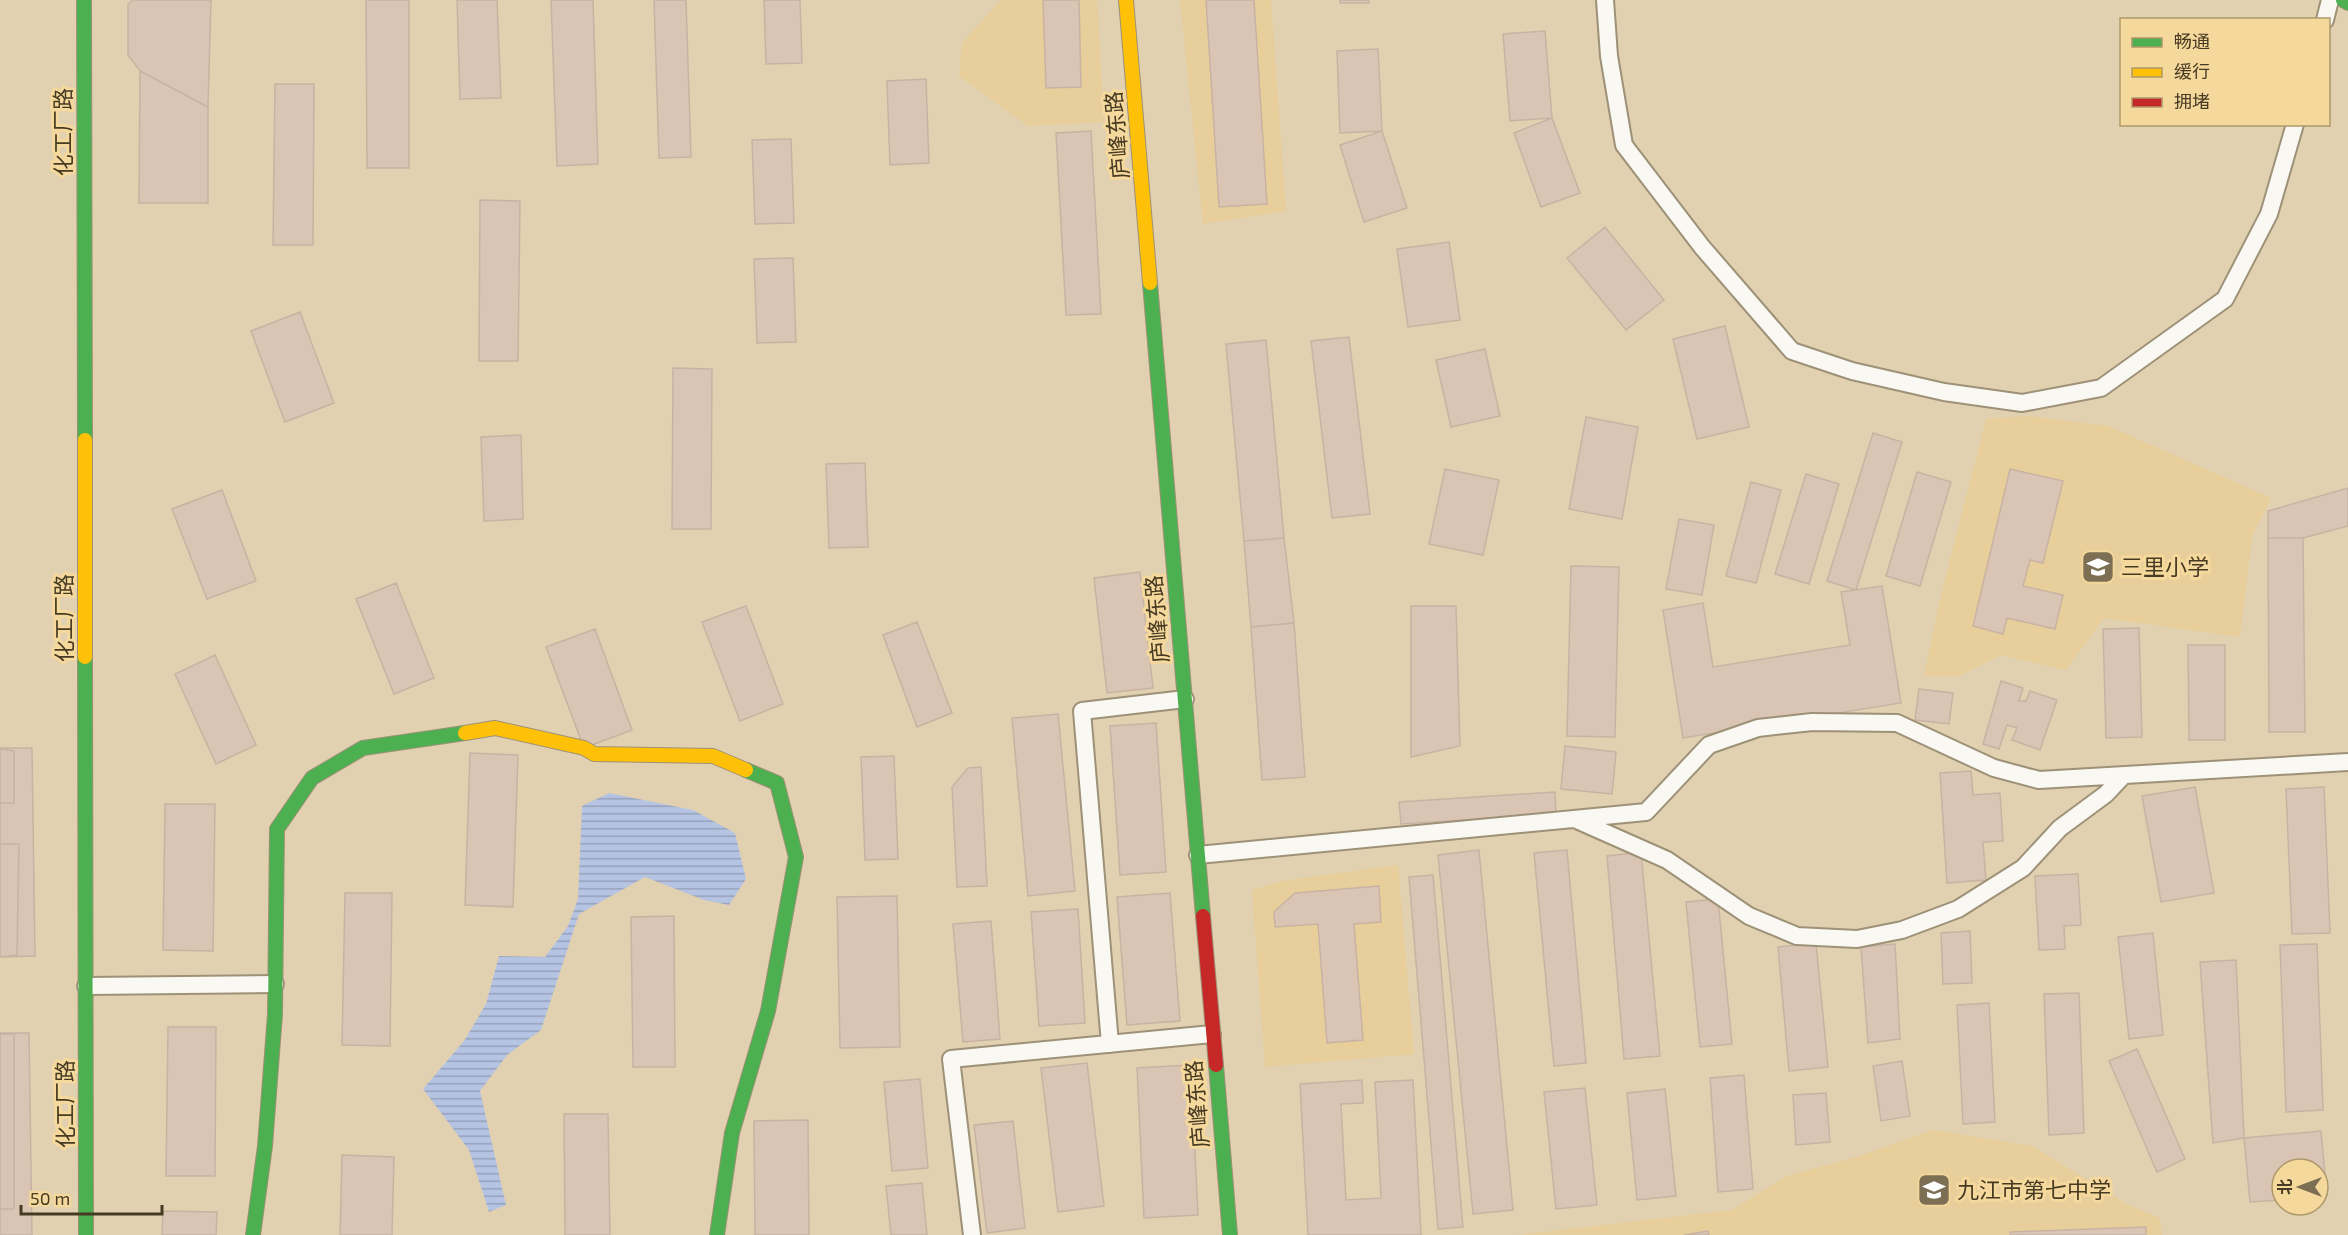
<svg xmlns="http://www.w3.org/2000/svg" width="2348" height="1235" viewBox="0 0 2348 1235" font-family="'Exo 2','Noto Sans SC',sans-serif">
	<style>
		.built { fill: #e8ce9a }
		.water { fill: url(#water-rules) }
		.building { fill: #dac4b4; stroke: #c8b3a3; stroke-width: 1.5 }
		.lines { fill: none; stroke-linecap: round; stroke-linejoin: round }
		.street-casing { stroke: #9d9177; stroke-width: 20 }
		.fast-casing { stroke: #9d9177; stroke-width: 16 }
		.slow-casing { stroke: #9d9177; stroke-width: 16 }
		.jam-casing { stroke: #9d9177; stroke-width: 16 }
		.street { stroke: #faf8f3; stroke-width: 16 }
		.fast { stroke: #4caf50; stroke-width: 14 }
		.slow { stroke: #ffc107; stroke-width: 14 }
		.jam { stroke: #c62828; stroke-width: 14 }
		.labels { text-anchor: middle; stroke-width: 6; stroke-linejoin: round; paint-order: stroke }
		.street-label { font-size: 22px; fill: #463a22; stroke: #f5d89c }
		.poi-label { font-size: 22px; fill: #463a22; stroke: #f5d89c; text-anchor: start }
	</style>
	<defs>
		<pattern id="water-rules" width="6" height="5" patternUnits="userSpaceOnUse" patternTransform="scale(1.5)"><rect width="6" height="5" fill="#b6c4e4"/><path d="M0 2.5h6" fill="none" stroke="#96a0b8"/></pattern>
	</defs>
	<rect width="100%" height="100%" fill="#e1d1b0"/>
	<!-- built -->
	<path class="built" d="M 1001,0 L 1097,0 L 1104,122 L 1028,126 L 959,76 L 962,43 Z
		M 1180,0 L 1271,0 L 1286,211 L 1203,224 Z
		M 2029,416 L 2108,426 L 2271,498 L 2252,536 L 2240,637 L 2104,618 L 2066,670 L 2001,655 L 1959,676 L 1924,676 L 1940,599 L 1986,419 Z
		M 1398,865 L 1414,1054 L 1265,1067 L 1252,890 L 1282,881 Z
		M 1932,1130 L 2032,1146 L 2128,1205 L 2160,1218 L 2162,1235 L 1517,1235 L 1732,1210 L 1787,1176 L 1860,1156 Z"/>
	<!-- water -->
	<path class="water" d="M 609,793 L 693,810 L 735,833 L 746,879 L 729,905 L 704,900 L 645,877 L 579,914 L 541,1030 L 507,1055 L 480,1091 L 506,1205 L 489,1212 L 469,1150 L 423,1089 L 464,1041 L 486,1004 L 499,956 L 545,957 L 568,926 L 578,899 L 582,806 Z"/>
	<!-- building -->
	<path class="building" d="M 133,0 L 211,0 L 208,107 L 140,71 L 128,55 L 128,4 Z
		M 366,0 L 409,0 L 409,168 L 367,168 Z
		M 457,0 L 497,0 L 501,98 L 460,99 Z
		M 551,0 L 593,0 L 598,164 L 557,166 Z
		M 654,0 L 686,0 L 691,157 L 659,158 Z
		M 764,0 L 800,0 L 802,63 L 766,64 Z
		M 1043,0 L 1079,0 L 1081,87 L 1046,88 Z
		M 1206,0 L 1254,0 L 1267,204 L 1219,207 Z
		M 1340,0 L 1369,0 L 1369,3 L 1340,3 Z
		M 1545,31 L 1552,118 L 1510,121 L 1503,34 Z
		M 1378,49 L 1382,131 L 1340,133 L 1337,51 Z
		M 140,71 L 208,107 L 208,203 L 139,203 Z
		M 926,79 L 929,163 L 890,165 L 887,81 Z
		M 275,84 L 314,84 L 313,245 L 273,245 Z
		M 1552,118 L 1580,193 L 1541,207 L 1514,133 Z
		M 1091,131 L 1101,314 L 1066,315 L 1056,133 Z
		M 1382,131 L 1407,208 L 1364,222 L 1340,145 Z
		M 791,139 L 794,223 L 755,224 L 752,140 Z
		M 480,200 L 520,201 L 518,361 L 479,361 Z
		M 1605,227 L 1664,300 L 1626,330 L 1567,258 Z
		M 1449,242 L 1460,320 L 1408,327 L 1397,249 Z
		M 793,258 L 796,342 L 757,343 L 754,259 Z
		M 300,312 L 334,403 L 285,422 L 251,331 Z
		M 1725,326 L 1749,427 L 1697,439 L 1673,339 Z
		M 1349,337 L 1370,514 L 1332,518 L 1311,341 Z
		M 1266,340 L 1284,538 L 1244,541 L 1226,344 Z
		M 1485,349 L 1500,416 L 1451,427 L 1436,360 Z
		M 673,368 L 712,369 L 711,529 L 672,529 Z
		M 1586,417 L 1638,427 L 1622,519 L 1569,509 Z
		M 1873,433 L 1902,442 L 1856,590 L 1827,581 Z
		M 521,435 L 523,519 L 484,521 L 481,437 Z
		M 865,463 L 868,547 L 829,548 L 826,464 Z
		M 1445,469 L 1499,480 L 1483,555 L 1429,544 Z
		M 2010,469 L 2063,481 L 2043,563 L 2030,560 L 2023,586 L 2063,595 L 2055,629 L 2007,618 L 2003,634 L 1973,626 Z
		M 1917,472 L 1951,482 L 1920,586 L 1886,576 Z
		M 1806,474 L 1839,484 L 1809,584 L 1775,574 Z
		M 1751,482 L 1781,490 L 1756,583 L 1726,576 Z
		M 2348,488 L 2348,526 L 2303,538 L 2268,538 L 2268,511 Z
		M 222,490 L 256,581 L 207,599 L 172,509 Z
		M 1679,519 L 1714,525 L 1702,595 L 1666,589 Z
		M 1284,538 L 1294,623 L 1251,627 L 1244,541 Z
		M 2268,538 L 2303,538 L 2305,732 L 2269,732 Z
		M 1571,566 L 1619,567 L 1615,737 L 1567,736 Z
		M 1140,572 L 1153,688 L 1107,693 L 1094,578 Z
		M 396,583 L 434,678 L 394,694 L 356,599 Z
		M 1882,586 L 1901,703 L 1683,738 L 1663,610 L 1703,603 L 1713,667 L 1850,645 L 1841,592 Z
		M 746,606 L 783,704 L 740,721 L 702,622 Z
		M 1411,606 L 1456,606 L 1460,746 L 1411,757 Z
		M 917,622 L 952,713 L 917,727 L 883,635 Z
		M 1294,623 L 1305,777 L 1262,780 L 1251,627 Z
		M 2139,628 L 2142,737 L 2106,738 L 2103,629 Z
		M 595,629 L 632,730 L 584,748 L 546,647 Z
		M 2188,645 L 2225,645 L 2225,740 L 2189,740 Z
		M 215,655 L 256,745 L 216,764 L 175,674 Z
		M 2001,681 L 2023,688 L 2019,701 L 2026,701 L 2030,691 L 2057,700 L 2040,750 L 2012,740 L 2017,728 L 2007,725 L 1999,749 L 1983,744 Z
		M 1919,689 L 1953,693 L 1949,724 L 1915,720 Z
		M 1058,714 L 1075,891 L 1028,896 L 1012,718 Z
		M 1156,723 L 1166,872 L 1120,875 L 1110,726 Z
		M 1565,746 L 1616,752 L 1612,794 L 1561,789 Z
		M 0,748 L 32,748 L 35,956 L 0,957 Z
		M 0,749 L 14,751 L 14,803 L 0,803 Z
		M 470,753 L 518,755 L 513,907 L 465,905 Z
		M 894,756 L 898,859 L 865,860 L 861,757 Z
		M 981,767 L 987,886 L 957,887 L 952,787 L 968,768 Z
		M 1971,771 L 1973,795 L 2000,793 L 2003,841 L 1983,842 L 1986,880 L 1947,883 L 1940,773 Z
		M 2195,787 L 2214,893 L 2161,902 L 2142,796 Z
		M 2324,787 L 2330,933 L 2292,934 L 2286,789 Z
		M 1555,792 L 1556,814 L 1401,824 L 1399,802 Z
		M 165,804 L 215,804 L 213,951 L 163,950 Z
		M 0,844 L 19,844 L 17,955 L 0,957 Z
		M 1479,850 L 1513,1210 L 1473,1214 L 1438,855 Z
		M 1567,850 L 1586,1063 L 1554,1066 L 1534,853 Z
		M 1641,852 L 1660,1056 L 1624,1059 L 1607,856 Z
		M 2078,874 L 2081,925 L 2064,926 L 2065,949 L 2039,950 L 2035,876 Z
		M 1433,875 L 1463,1227 L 1438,1229 L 1409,877 Z
		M 1379,886 L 1381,922 L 1354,924 L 1363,1040 L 1327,1043 L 1318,924 L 1275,927 L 1274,912 L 1295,893 Z
		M 345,893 L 392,893 L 390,1046 L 342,1045 Z
		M 1170,893 L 1180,1021 L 1127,1025 L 1117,897 Z
		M 897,896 L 900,1047 L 840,1048 L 837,897 Z
		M 1718,899 L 1732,1044 L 1700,1047 L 1686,902 Z
		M 1078,909 L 1085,1023 L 1039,1026 L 1031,912 Z
		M 674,916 L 675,1067 L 633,1067 L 631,917 Z
		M 991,921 L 1000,1039 L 963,1042 L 953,924 Z
		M 1970,931 L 1972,983 L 1943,984 L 1941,933 Z
		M 2153,933 L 2163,1035 L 2129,1039 L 2118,937 Z
		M 1816,943 L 1828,1067 L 1789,1071 L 1778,947 Z
		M 1895,944 L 1900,1039 L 1868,1043 L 1861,947 Z
		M 2317,944 L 2323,1110 L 2286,1112 L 2280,945 Z
		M 2236,960 L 2244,1138 L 2213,1143 L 2200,962 Z
		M 2079,993 L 2084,1133 L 2049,1135 L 2044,994 Z
		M 1989,1003 L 1995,1122 L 1963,1124 L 1957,1005 Z
		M 168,1027 L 216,1027 L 215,1176 L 166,1176 Z
		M 0,1033 L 29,1033 L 32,1235 L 0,1235 Z
		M 0,1034 L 14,1034 L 14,1209 L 0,1209 Z
		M 2137,1049 L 2185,1159 L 2157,1172 L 2109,1061 Z
		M 1902,1061 L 1910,1116 L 1881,1121 L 1873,1066 Z
		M 1087,1063 L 1104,1206 L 1058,1212 L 1041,1068 Z
		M 1191,1065 L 1198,1215 L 1144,1218 L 1137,1068 Z
		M 1744,1075 L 1753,1189 L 1718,1192 L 1710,1078 Z
		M 920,1079 L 928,1168 L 892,1171 L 884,1082 Z
		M 1362,1080 L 1363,1103 L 1341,1104 L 1346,1200 L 1381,1198 L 1375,1082 L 1413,1080 L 1421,1235 L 1308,1235 L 1300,1084 Z
		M 1585,1088 L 1597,1205 L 1556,1209 L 1544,1092 Z
		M 1665,1089 L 1676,1196 L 1637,1200 L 1627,1093 Z
		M 1826,1093 L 1830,1142 L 1796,1145 L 1793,1095 Z
		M 564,1114 L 608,1114 L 610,1235 L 565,1235 Z
		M 808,1120 L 809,1235 L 755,1235 L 754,1121 Z
		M 1013,1121 L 1025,1228 L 987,1233 L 974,1125 Z
		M 2321,1131 L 2327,1195 L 2318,1196 L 2318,1169 L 2282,1169 L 2282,1200 L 2250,1202 L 2244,1138 Z
		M 342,1155 L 394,1157 L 392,1235 L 340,1235 Z
		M 922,1183 L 927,1235 L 891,1235 L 886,1186 Z
		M 163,1211 L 217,1212 L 216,1235 L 162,1235 Z
		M 2146,1227 L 2146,1235 L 2010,1235 L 2010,1232 Z
		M 1708,1231 L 1709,1235 L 1684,1235 Z"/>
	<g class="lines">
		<defs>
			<path id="street" d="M 1605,0 L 1609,56 L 1624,145 L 1702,247 L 1792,351 L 1852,371 L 1944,392 L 2022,403 L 2101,388 L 2225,299 L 2269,214 L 2295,124
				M 2325,20 L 2330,0
				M 1579,821 L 1667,860 L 1749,916 L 1797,936 L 1857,939 L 1902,930 L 1958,909 L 2023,868 L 2060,828 L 2106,794 L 2123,776
				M 1198,855 L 1646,812 L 1709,745 L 1758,728 L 1812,722 L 1897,723 L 1994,768 L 2039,780 L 2348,762
				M 86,986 L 275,984
				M 1110,1044 L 1082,711 L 1185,699
				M 972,1235 L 951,1059 L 1212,1034"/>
			<path id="fast" d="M 84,0 L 85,440
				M 2343,0 L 2348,3
				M 1150,283 L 1203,916
				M 85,657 L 86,1235
				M 1216,1065 L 1230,1235
				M 253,1235 L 265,1146 L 275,1014 L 277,829 L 312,778 L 363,748 L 465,733
				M 717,1235 L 732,1133 L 768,1011 L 796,857 L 777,783 L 746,770"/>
			<path id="slow" d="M 1126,0 L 1150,283
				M 85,440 L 85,657
				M 465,733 L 495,728 L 584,748 L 594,754 L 713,756 L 746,770"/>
			<path id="jam" d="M 1203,916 L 1216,1065"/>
		</defs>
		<!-- street casing -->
		<use href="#street" class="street-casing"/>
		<!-- fast casing -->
		<use href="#fast" class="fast-casing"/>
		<!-- slow casing -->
		<use href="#slow" class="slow-casing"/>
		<!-- jam casing -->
		<use href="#jam" class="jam-casing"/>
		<!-- street -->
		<use href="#street" class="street"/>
		<!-- fast -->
		<use href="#fast" class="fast"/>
		<!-- slow -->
		<use href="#slow" class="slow"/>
		<!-- jam -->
		<use href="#jam" class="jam"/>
	</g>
	<!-- icons -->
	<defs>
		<symbol id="school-square" viewBox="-11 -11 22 22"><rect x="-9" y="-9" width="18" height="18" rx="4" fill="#7c6f54" stroke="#f5d89c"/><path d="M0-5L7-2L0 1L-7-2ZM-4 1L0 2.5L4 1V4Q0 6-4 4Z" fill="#fff"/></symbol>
	</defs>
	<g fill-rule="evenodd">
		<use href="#school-square" x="2079" y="548" width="38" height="38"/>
		<use href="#school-square" x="1915" y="1171" width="38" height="38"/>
	</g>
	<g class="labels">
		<!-- street labels -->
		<g class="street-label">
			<text transform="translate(63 132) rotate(-90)" y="8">化工厂路</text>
			<text transform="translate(1117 135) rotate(-95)" y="8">庐峰东路</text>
			<text transform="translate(64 618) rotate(-90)" y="8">化工厂路</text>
			<text transform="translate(1157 619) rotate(-95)" y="8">庐峰东路</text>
			<text transform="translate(65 1104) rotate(-90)" y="8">化工厂路</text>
			<text transform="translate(1197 1104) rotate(-95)" y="8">庐峰东路</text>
		</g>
		<!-- poi labels -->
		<g class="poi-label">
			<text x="2121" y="575">三里小学</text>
			<text x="1957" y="1198">九江市第七中学</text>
		</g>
	</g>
	<!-- legend -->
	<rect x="2120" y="18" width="210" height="108" fill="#f5d89c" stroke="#af996b" stroke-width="1.5"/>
	<rect x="2132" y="38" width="30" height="9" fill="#4caf50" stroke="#af996b" stroke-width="1.5"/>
	<text x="2174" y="48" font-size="18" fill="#463a22">畅通</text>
	<rect x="2132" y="68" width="30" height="9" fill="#ffc107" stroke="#af996b" stroke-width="1.5"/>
	<text x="2174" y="78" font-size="18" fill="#463a22">缓行</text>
	<rect x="2132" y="98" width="30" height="9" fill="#c62828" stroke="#af996b" stroke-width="1.5"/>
	<text x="2174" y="108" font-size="18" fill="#463a22">拥堵</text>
	<!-- north arrow -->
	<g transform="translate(2300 1187) rotate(270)"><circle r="28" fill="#f5d89c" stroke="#af996b" stroke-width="1.5"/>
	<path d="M0-4.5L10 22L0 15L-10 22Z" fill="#7c6f54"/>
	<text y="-9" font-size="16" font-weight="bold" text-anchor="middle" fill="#463a22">北</text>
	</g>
	<!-- scale -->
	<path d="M21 1205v9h141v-9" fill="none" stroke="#463a22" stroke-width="3"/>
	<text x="30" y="1205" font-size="18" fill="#463a22" stroke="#f5d89c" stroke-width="4.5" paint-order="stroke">50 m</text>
</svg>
